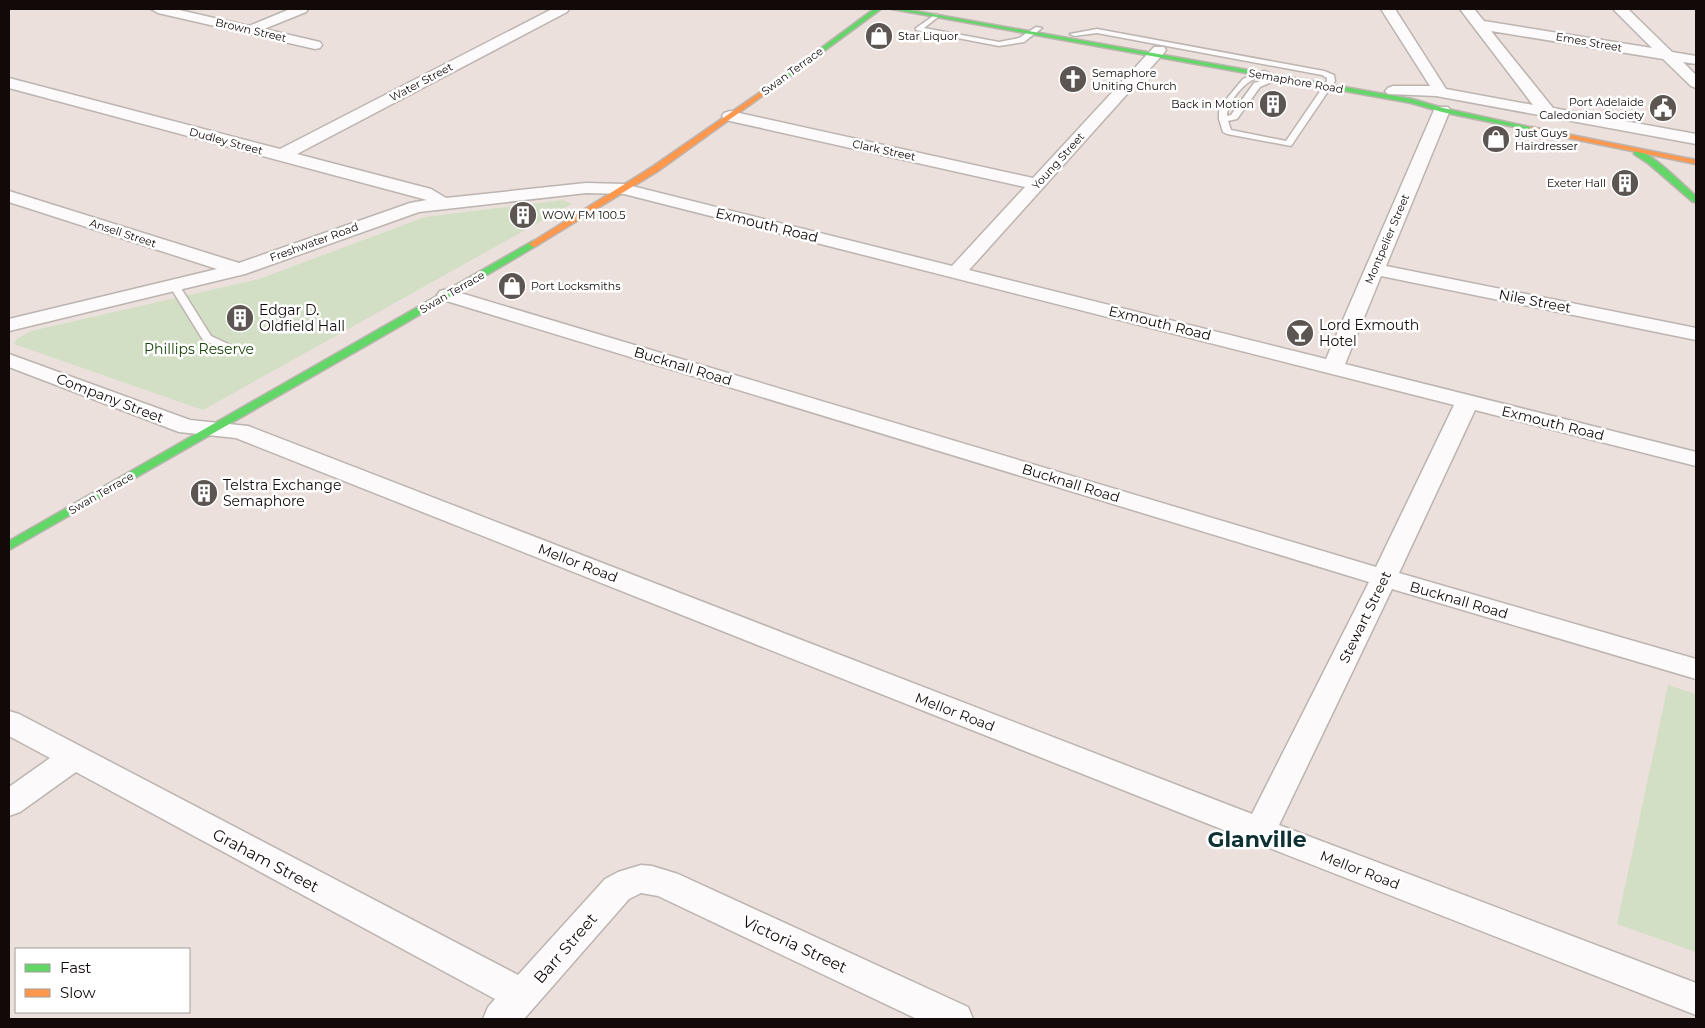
<svg xmlns="http://www.w3.org/2000/svg" width="1705" height="1028" viewBox="0 0 1705 1028" font-family="Montserrat,sans-serif">
	<style>
		.green { fill: #d2dfc5 }
		.lines { fill: none; stroke-linecap: round; stroke-linejoin: round }
		.lane-casing { stroke: #bcb4b0; stroke-width: 3 }
		.street-casing { stroke: #bcb4b0; stroke-width: 3 }
		.fast-casing { stroke: #bcb4b0; stroke-width: 3 }
		.slow-casing { stroke: #bcb4b0; stroke-width: 3 }
		.lane { fill: #fcfafa; fill-rule: evenodd }
		.street { fill: #fcfafa; fill-rule: evenodd }
		.fast { fill: #63d668; fill-rule: evenodd }
		.slow { fill: #ff974d; fill-rule: evenodd }
		.labels { text-anchor: middle; stroke-width: 5; stroke-linejoin: round; paint-order: stroke }
		.far-street-label { font-size: 11px; fill: #110a08; stroke: #fff }
		.far-poi-label { font-size: 11px; fill: #110a08; stroke: #fff; text-anchor: start }
		.street-label { font-size: 14px; fill: #110a08; stroke: #fff }
		.poi-label { font-size: 14px; fill: #110a08; stroke: #fff; text-anchor: start }
		.park-label { font-size: 14px; fill: #1b450a; stroke: #fff }
		.near-street-label { font-size: 16px; fill: #110a08; stroke: #fff }
		.near-district-label { font-size: 22px; font-weight: bold; fill: #0e3234; stroke: #fff }
	</style>
	<rect width="100%" height="100%" fill="#ebe0db"/>
	<!-- green -->
	<path class="green" d="M 563,200 L 572,204 L 203,410 L 14,344 L 17,339 L 31,331 L 259,279 L 425,217 Z
		M 1668,685 L 1696,694 L 1696,952 L 1617,924 Z"/>
	<g class="lines">
		<defs>
			<path id="lane" d="M 936,14 L 939,16 L 938,17 L 924,28 L 999,42 L 1019,38 L 1036,27 L 1042,28 L 1024,42 L 999,46 L 916,30 L 916,28 Z
				M 1097,29 L 1324,71 L 1334,75 L 1335,81 L 1291,146 L 1227,134 L 1223,132 L 1219,119 L 1219,108 L 1243,79 L 1255,73 L 1265,71 L 1269,73 C 1265,76 1259,76 1254,79 C 1242,85 1227,103 1227,116 L 1231,115 L 1254,83 L 1277,76 L 1281,78 L 1260,87 L 1237,119 L 1228,121 L 1231,130 L 1286,141 L 1327,81 L 1327,78 L 1322,75 L 1097,33 L 1074,36 L 1070,34 Z
				M 174,282 L 179,285 L 211,336 L 239,349 L 240,351 L 239,353 L 231,353 L 203,340 L 169,285 Z"/>
			<path id="street" d="M 151,9 L 175,9 L 249,26 L 290,9 L 308,9 L 306,12 L 264,29 L 320,42 L 322,45 L 320,48 L 315,49 L 158,13 Z
				M 552,9 L 569,9 L 567,12 L 297,154 L 431,189 L 446,198 L 586,183 L 624,184 L 952,266 L 1025,187 L 730,121 L 724,119 L 722,116 L 724,113 L 730,111 L 1033,178 L 1154,47 L 1164,47 L 1166,50 L 1164,53 L 969,270 L 1326,359 L 1434,110 L 1436,107 L 1448,107 L 1450,110 L 1386,266 L 1696,328 L 1696,340 L 1381,276 L 1345,364 L 1696,452 L 1696,466 L 1475,410 L 1399,573 L 1696,659 L 1696,679 L 1392,589 L 1279,825 L 1696,983 L 1696,1015 L 1249,840 L 236,438 L 179,432 L 9,367 L 9,354 L 190,420 L 248,426 L 1252,814 L 1369,582 L 440,299 L 437,295 L 440,291 L 447,289 L 454,291 L 1376,567 L 1454,405 L 624,194 L 586,193 L 419,212 L 245,274 L 9,331 L 9,319 L 217,269 L 9,202 L 9,191 L 239,263 L 410,203 L 427,200 L 9,88 L 9,78 L 280,149 Z
				M 1381,9 L 1395,9 L 1446,89 L 1533,105 L 1460,9 L 1474,9 L 1484,21 L 1652,48 L 1613,9 L 1628,9 L 1672,52 L 1696,56 L 1696,64 L 1683,62 L 1696,75 L 1696,88 L 1691,86 L 1663,59 L 1491,31 L 1553,108 L 1696,134 L 1696,144 L 1436,96 L 1388,94 L 1385,91 L 1388,88 L 1393,86 L 1430,86 Z
				M 9,711 L 19,714 L 518,975 L 605,879 L 618,872 L 641,865 L 652,866 L 678,874 L 968,1007 L 973,1019 L 917,1019 L 658,896 L 641,893 L 629,899 L 524,1019 L 483,1019 L 488,1007 L 495,999 L 76,772 L 20,812 L 9,816 L 9,787 L 50,758 L 9,736 Z"/>
			<path id="fast" d="M 874,9 L 881,9 L 782,82 L 778,82 L 778,80 Z
				M 892,9 L 904,9 L 1412,99 L 1443,108 L 1538,129 L 1534,131 L 1442,112 L 1411,103 Z
				M 1634,150 C 1649,149 1684,186 1696,196 L 1696,202 L 1693,202 L 1649,164 L 1634,154 Z
				M 533,241 L 536,242 L 536,246 L 397,328 L 9,550 L 9,541 Z"/>
			<path id="slow" d="M 778,80 L 783,81 L 658,171 L 536,246 L 533,247 L 529,244 L 652,167 Z
				M 1531,127 L 1696,160 L 1696,164 L 1534,131 L 1530,129 Z"/>
		</defs>
		<!-- lane casing -->
		<use href="#lane" class="lane-casing"/>
		<!-- street casing -->
		<use href="#street" class="street-casing"/>
		<!-- fast casing -->
		<use href="#fast" class="fast-casing"/>
		<!-- slow casing -->
		<use href="#slow" class="slow-casing"/>
		<!-- lane -->
		<use href="#lane" class="lane"/>
		<!-- street -->
		<use href="#street" class="street"/>
		<!-- fast -->
		<use href="#fast" class="fast"/>
		<!-- slow -->
		<use href="#slow" class="slow"/>
	</g>
	<!-- icons -->
	<defs>
		<symbol id="shop-disc" viewBox="-11 -11 22 22"><circle r="9.5" fill="#5d5552" stroke="#fff"/><path d="M-5-2.5h2.3a2.7 3.5 0 0 1 5.4 0H5L5.5 6h-11ZM-1.5-2.5h3a1.5 2.3 0 0 0-3 0Z" fill="#fff"/></symbol>
		<symbol id="church-disc" viewBox="-11 -11 22 22"><circle r="9.5" fill="#5d5552" stroke="#fff"/><path d="M-1.2-6h2.4v3.5h3.3v2.4h-3.3V6h-2.4V-.1h-3.3v-2.4h3.3Z" fill="#fff"/></symbol>
		<symbol id="building-disc" viewBox="-11 -11 22 22"><circle r="9.5" fill="#5d5552" stroke="#fff"/><path d="M-4-6H4V6H1V3H-1V6H-4ZM-2.5-4.3h1.7v1.8h-1.7ZM.8-4.3h1.7v1.8H.8ZM-2.5-1h1.7V.8h-1.7ZM.8-1h1.7V.8H.8Z" fill="#fff"/></symbol>
		<symbol id="civic-disc" viewBox="-11 -11 22 22"><circle r="9.5" fill="#5d5552" stroke="#fff"/><path d="M-.6-6.5H3V-4.5H.6V-3L4-1V1h2V6H-6V1h2V-1L-.6-3ZM-1.2 2.5V6h2.4V2.5Z" fill="#fff"/></symbol>
		<symbol id="bar-disc" viewBox="-11 -11 22 22"><circle r="9.5" fill="#5d5552" stroke="#fff"/><path d="M-6-5H6L.8 .8V4.5H3.5V6h-7V4.5H-.8V.8Z" fill="#fff"/></symbol>
	</defs>
	<g fill-rule="evenodd">
		<use href="#shop-disc" x="863" y="20" width="32" height="32"/>
		<use href="#church-disc" x="1057" y="63" width="32" height="32"/>
		<use href="#building-disc" x="1257" y="88" width="32" height="32"/>
		<use href="#civic-disc" x="1647" y="92" width="32" height="32"/>
		<use href="#shop-disc" x="1480" y="123" width="32" height="32"/>
		<use href="#building-disc" x="1609" y="167" width="32" height="32"/>
		<use href="#building-disc" x="507" y="199" width="32" height="32"/>
		<use href="#shop-disc" x="496" y="270" width="32" height="32"/>
		<use href="#building-disc" x="224" y="302" width="32" height="32"/>
		<use href="#bar-disc" x="1284" y="317" width="32" height="32"/>
		<use href="#building-disc" x="188" y="477" width="32" height="32"/>
	</g>
	<g class="labels">
		<!-- far-street labels -->
		<g class="far-street-label">
			<text transform="translate(251 30) rotate(13)" y="4">Brown Street</text>
			<text transform="translate(1589 42) rotate(10)" y="4">Emes Street</text>
			<text transform="translate(792 71) rotate(-36)" y="4">Swan Terrace</text>
			<text transform="translate(1296 81) rotate(10)" y="4">Semaphore Road</text>
			<text transform="translate(421 82) rotate(-28)" y="4">Water Street</text>
			<text transform="translate(226 141) rotate(15)" y="4">Dudley Street</text>
			<text transform="translate(884 150) rotate(12)" y="4">Clark Street</text>
			<text transform="translate(1058 161) rotate(-48)" y="4">Young Street</text>
			<text transform="translate(123 233) rotate(18)" y="4">Ansell Street</text>
			<text transform="translate(1387 239) rotate(-67)" y="4">Montpelier Street</text>
			<text transform="translate(314 242) rotate(-20)" y="4">Freshwater Road</text>
			<text transform="translate(452 292) rotate(-30)" y="4">Swan Terrace</text>
			<text transform="translate(101 493) rotate(-30)" y="4">Swan Terrace</text>
		</g>
		<!-- far-poi labels -->
		<g class="far-poi-label">
			<text x="898" y="40">Star Liquor</text>
			<text x="1092" y="77">Semaphore<tspan x="1092" dy="13">Uniting Church</tspan></text>
			<text x="1644" y="106" text-anchor="end">Port Adelaide<tspan x="1644" dy="13">Caledonian Society</tspan></text>
			<text x="1254" y="108" text-anchor="end">Back in Motion</text>
			<text x="1515" y="137">Just Guys<tspan x="1515" dy="13">Hairdresser</tspan></text>
			<text x="1606" y="187" text-anchor="end">Exeter Hall</text>
			<text x="542" y="219">WOW FM 100.5</text>
			<text x="531" y="290">Port Locksmiths</text>
		</g>
		<!-- street labels -->
		<g class="street-label">
			<text transform="translate(767 225) rotate(14)" y="5">Exmouth Road</text>
			<text transform="translate(1535 301) rotate(11)" y="5">Nile Street</text>
			<text transform="translate(1160 323) rotate(14)" y="5">Exmouth Road</text>
			<text transform="translate(683 366) rotate(17)" y="5">Bucknall Road</text>
			<text transform="translate(110 398) rotate(21)" y="5">Company Street</text>
			<text transform="translate(1553 423) rotate(14)" y="5">Exmouth Road</text>
			<text transform="translate(1071 483) rotate(17)" y="5">Bucknall Road</text>
			<text transform="translate(578 563) rotate(21)" y="5">Mellor Road</text>
			<text transform="translate(1459 600) rotate(16)" y="5">Bucknall Road</text>
			<text transform="translate(1365 617) rotate(-64)" y="5">Stewart Street</text>
			<text transform="translate(955 712) rotate(21)" y="5">Mellor Road</text>
			<text transform="translate(1360 870) rotate(21)" y="5">Mellor Road</text>
		</g>
		<!-- poi labels -->
		<g class="poi-label">
			<text x="259" y="315">Edgar D.<tspan x="259" dy="16">Oldfield Hall</tspan></text>
			<text x="1319" y="330">Lord Exmouth<tspan x="1319" dy="16">Hotel</tspan></text>
			<text x="223" y="490">Telstra Exchange<tspan x="223" dy="16">Semaphore</tspan></text>
		</g>
		<!-- park labels -->
		<g class="park-label">
			<text x="199" y="354">Phillips Reserve</text>
		</g>
		<!-- near-street labels -->
		<g class="near-street-label">
			<text transform="translate(266 860) rotate(28)" y="6">Graham Street</text>
			<text transform="translate(795 944) rotate(25)" y="6">Victoria Street</text>
			<text transform="translate(565 948) rotate(-49)" y="6">Barr Street</text>
		</g>
		<!-- near-district labels -->
		<g class="near-district-label">
			<text x="1257" y="847">Glanville</text>
		</g>
	</g>
	<!-- border -->
	<rect width="1705" height="1028" fill="none" stroke="#110a08" stroke-width="20"/>
	<!-- legend -->
	<rect x="15" y="948" width="175" height="65" fill="#ffffff" stroke="#a09d9c"/>
	<rect x="25" y="964" width="25" height="8" fill="#63d668" stroke="#a09d9c"/>
	<text x="60" y="973" font-size="15" fill="#110a08">Fast</text>
	<rect x="25" y="989" width="25" height="8" fill="#ff974d" stroke="#a09d9c"/>
	<text x="60" y="998" font-size="15" fill="#110a08">Slow</text>
</svg>
